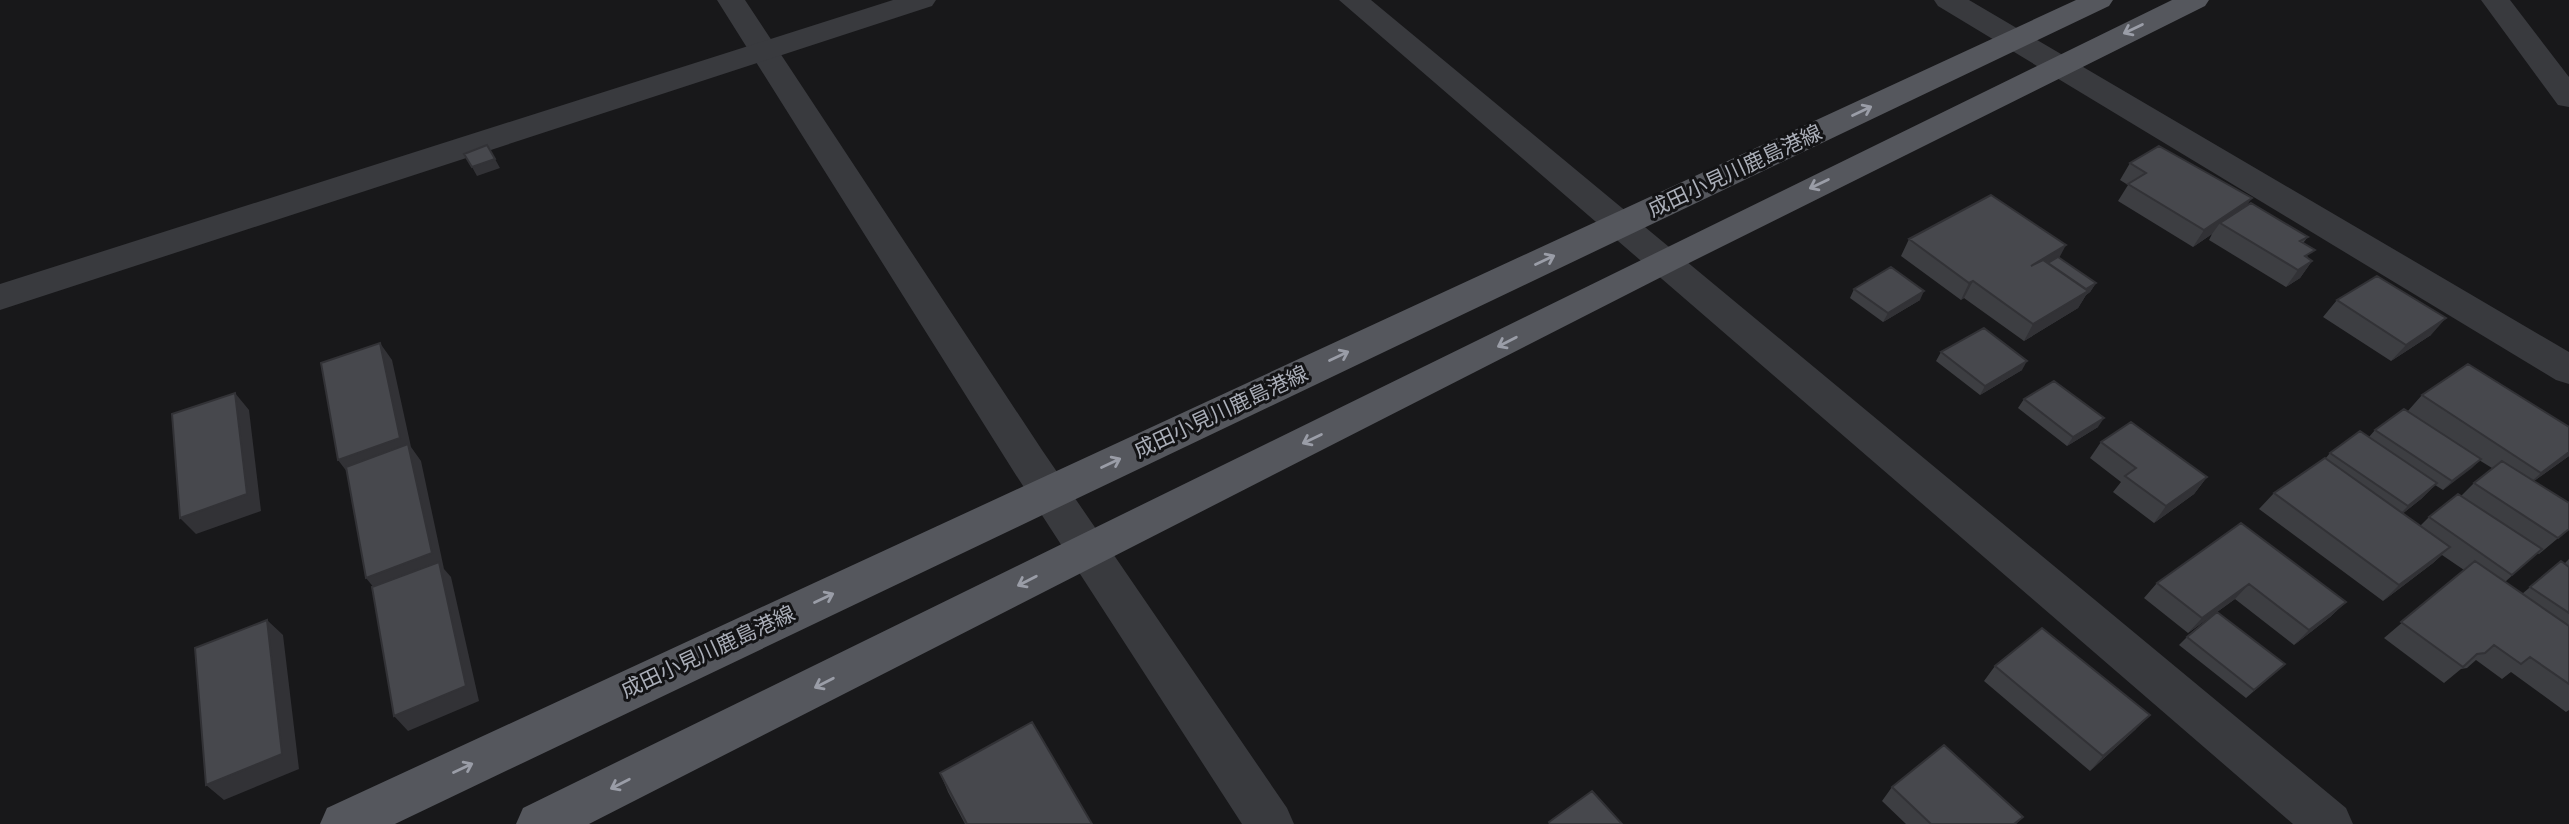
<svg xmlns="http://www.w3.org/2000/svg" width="2569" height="824" viewBox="0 0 2569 824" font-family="Ubuntu,'Noto Sans JP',sans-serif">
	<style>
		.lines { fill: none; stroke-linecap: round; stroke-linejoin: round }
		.minor { fill: #393a3e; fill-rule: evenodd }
		.tertiary { fill: #393a3e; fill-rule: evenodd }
		.primary { fill: #55575d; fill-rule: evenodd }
		.wall { fill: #3d3e42; fill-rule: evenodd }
		.shaded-wall { fill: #323236 }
		.building { fill: #47484d; stroke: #323236; stroke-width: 2 }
		.oneway { stroke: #9a9da7 }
		.labels { text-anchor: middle; stroke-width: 6; stroke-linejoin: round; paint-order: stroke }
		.street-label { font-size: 21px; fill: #abafb9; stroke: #131315 }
	</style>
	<rect width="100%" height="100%" fill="#18181a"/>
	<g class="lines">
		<!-- minor -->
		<path class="minor" d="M 717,0 L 745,0 L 1042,450 L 1287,808 L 1294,824 L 1242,824 L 1014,472 Z"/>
		<!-- tertiary -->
		<path class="tertiary" d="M 893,0 L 936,0 L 932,6 L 0,310 L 0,284 Z
			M 1339,0 L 1371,0 L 2346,808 L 2353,824 L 2293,824 Z
			M 1934,0 L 1969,0 L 2569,352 L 2569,384 L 2556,380 L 1938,6 Z
			M 2481,0 L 2510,0 L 2569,77 L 2569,107 L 2558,105 Z"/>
		<!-- primary -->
		<path class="primary" d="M 2076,0 L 2113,0 L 2109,6 L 395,824 L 320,824 L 327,808 Z
			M 2172,0 L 2209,0 L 2205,6 L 1677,269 L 589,824 L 516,824 L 523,808 Z"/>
	</g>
	<!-- wall -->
	<path class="wall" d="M 2130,163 L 2246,206 L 2308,237 L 2303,243 L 2308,258 L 2312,261 L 2300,278 L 2286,287 L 2209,240 L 2212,234 L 2193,247 L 2118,201 L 2128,185 L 2120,180 Z
		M 1909,239 L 2059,258 L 2096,283 L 2090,292 L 2086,295 L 2078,308 L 2024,341 L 1964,298 L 1961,300 L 1901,256 Z
		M 1854,289 L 1920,300 L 1883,322 L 1850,298 Z
		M 2337,300 L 2431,335 L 2391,361 L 2323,317 Z
		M 1941,352 L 2022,370 L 1980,395 L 1936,361 Z
		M 2422,395 L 2569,456 L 2534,481 L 2569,529 L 2539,554 L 2537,553 L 2505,582 L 2522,594 L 2561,561 L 2564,564 L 2569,559 L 2569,710 L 2566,712 L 2511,672 L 2502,679 L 2476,660 L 2467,668 L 2461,669 L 2444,683 L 2384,638 L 2464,570 L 2442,555 L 2433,563 L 2383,601 L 2259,509 L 2274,493 L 2325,459 L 2330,453 L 2369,437 L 2375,430 L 2407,412 ZM 2479,460 L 2492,468 L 2474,483 L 2461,496 L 2429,517 L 2420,526 L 2402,514 L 2421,499 L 2435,485 L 2443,490 Z
		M 2024,399 L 2098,427 L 2067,446 L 2018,408 Z
		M 2101,442 L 2207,477 L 2194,494 L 2154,523 L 2113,492 L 2121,482 L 2090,458 Z
		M 2241,523 L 2346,602 L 2330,617 L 2294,645 L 2235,599 L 2188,633 L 2144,598 L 2157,583 Z
		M 2187,637 L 2276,672 L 2246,698 L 2179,645 Z
		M 1995,666 L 2136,729 L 2090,771 L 1984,681 Z
		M 940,773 L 1092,824 L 965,824 L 948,792 Z
		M 1892,787 L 2023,817 L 2016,824 L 1906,824 L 1882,801 Z"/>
	<!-- shaded-wall -->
	<path class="shaded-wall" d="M 495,159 L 500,168 L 477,176 L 472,167 Z
		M 2252,198 L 2240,215 L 2220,223 L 2212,234 L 2193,247 L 2204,230 Z
		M 2066,245 L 2057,262 L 2031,266 Z
		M 2312,261 L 2300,278 L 2286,287 L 2298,270 Z
		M 1973,281 L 1964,298 L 1961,300 L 1969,283 Z
		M 2096,283 L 2090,292 L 2086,295 L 2078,308 L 2024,341 L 2033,324 L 2078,293 Z
		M 1924,291 L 1920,300 L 1883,322 L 1888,313 Z
		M 2446,318 L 2431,335 L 2391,361 L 2406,345 Z
		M 380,343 L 392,360 L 411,447 L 421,461 L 444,569 L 451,577 L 479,701 L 408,731 L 394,716 L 379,594 L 366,578 L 351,477 L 338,460 Z
		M 2027,361 L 2022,370 L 1980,395 L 1985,386 Z
		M 235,393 L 249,410 L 261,511 L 196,534 L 180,518 Z
		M 2104,418 L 2098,427 L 2067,446 L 2073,437 Z
		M 2569,452 L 2569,456 L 2523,489 L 2541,473 Z
		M 2481,459 L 2472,468 L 2443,490 L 2452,481 Z
		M 2207,477 L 2194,494 L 2154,523 L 2166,506 Z
		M 2437,483 L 2421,499 L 2392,522 L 2408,506 Z
		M 2450,547 L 2433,563 L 2383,601 L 2399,585 Z
		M 2249,584 L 2235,599 L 2188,633 L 2202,618 Z
		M 2346,602 L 2330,617 L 2294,645 L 2309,630 Z
		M 267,620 L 283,635 L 299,769 L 224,800 L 206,785 Z
		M 2150,715 L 2136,729 L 2090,771 L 2103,756 Z"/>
	<!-- building -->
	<path class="building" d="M 487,145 L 495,159 L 472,167 L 464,154 Z
		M 2159,146 L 2252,198 L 2204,230 L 2128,184 L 2146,173 L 2130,163 Z
		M 1991,195 L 2066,245 L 2031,266 L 2043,260 L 2088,291 L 2033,324 L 1973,281 L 1969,283 L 1909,239 Z
		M 2251,203 L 2308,237 L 2300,241 L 2315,250 L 2305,256 L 2312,261 L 2298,270 L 2220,223 Z
		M 2058,257 L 2096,283 L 2086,289 L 2048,263 Z
		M 1891,267 L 1924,291 L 1888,313 L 1854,289 Z
		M 2377,276 L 2446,318 L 2406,345 L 2337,300 Z
		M 1984,328 L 2027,361 L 1985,386 L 1941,352 Z
		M 380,343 L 400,438 L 338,460 L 321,363 Z
		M 2468,364 L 2569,427 L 2569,452 L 2541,473 L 2422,395 Z
		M 2054,381 L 2104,418 L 2073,437 L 2024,399 Z
		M 235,393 L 247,494 L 180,518 L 172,414 Z
		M 2404,409 L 2481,459 L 2452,481 L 2375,430 Z
		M 2131,422 L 2207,477 L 2166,506 L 2125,476 L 2136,468 L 2101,442 Z
		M 2360,431 L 2437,483 L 2408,506 L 2330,453 Z
		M 408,444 L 432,553 L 366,578 L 346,467 Z
		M 2325,458 L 2450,547 L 2399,585 L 2274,493 Z
		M 2502,461 L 2569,503 L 2569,529 L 2558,538 L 2474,483 Z
		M 2458,494 L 2542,549 L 2512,575 L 2429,517 Z
		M 2241,523 L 2346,602 L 2309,630 L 2249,584 L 2202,618 L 2157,583 Z
		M 2475,561 L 2569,626 L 2569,684 L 2530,657 L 2521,664 L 2494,645 L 2485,653 L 2477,654 L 2463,667 L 2401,622 Z
		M 2561,561 L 2569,567 L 2569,613 L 2530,587 Z
		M 439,562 L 466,686 L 394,716 L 372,587 Z
		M 2217,612 L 2285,664 L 2254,690 L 2187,637 Z
		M 267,620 L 282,754 L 206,785 L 195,648 Z
		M 2042,628 L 2150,715 L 2103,756 L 1995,666 Z
		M 1032,722 L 1092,824 L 967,824 L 940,773 Z
		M 1944,745 L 2023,817 L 2014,824 L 1931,824 L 1892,787 Z
		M 1592,791 L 1622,824 L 1550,824 L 1549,822 Z"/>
	<!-- one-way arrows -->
	<defs><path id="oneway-shaft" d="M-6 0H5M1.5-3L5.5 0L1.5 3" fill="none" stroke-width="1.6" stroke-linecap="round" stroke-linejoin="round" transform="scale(1.75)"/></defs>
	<g class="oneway">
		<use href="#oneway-shaft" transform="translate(2133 29) rotate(154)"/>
		<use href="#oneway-shaft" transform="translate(1862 111) rotate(-25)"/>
		<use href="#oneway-shaft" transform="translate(1819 184) rotate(154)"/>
		<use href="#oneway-shaft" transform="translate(1545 260) rotate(-25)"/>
		<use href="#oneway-shaft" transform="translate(1507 342) rotate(153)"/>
		<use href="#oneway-shaft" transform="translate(1339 356) rotate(-25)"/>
		<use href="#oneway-shaft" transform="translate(1312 439) rotate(154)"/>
		<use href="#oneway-shaft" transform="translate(1111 463) rotate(-25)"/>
		<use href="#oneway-shaft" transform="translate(1027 581) rotate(153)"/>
		<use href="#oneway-shaft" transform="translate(824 598) rotate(-25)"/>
		<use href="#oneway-shaft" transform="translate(824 683) rotate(153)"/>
		<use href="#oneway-shaft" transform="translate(463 768) rotate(-25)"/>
		<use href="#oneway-shaft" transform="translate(620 784) rotate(153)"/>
	</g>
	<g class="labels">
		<!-- street labels -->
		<g class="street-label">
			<text transform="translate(1735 171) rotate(-25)" y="7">成田小見川鹿島港線</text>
			<text transform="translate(1221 412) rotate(-25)" y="7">成田小見川鹿島港線</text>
			<text transform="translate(708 652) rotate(-25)" y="7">成田小見川鹿島港線</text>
		</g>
	</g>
</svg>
